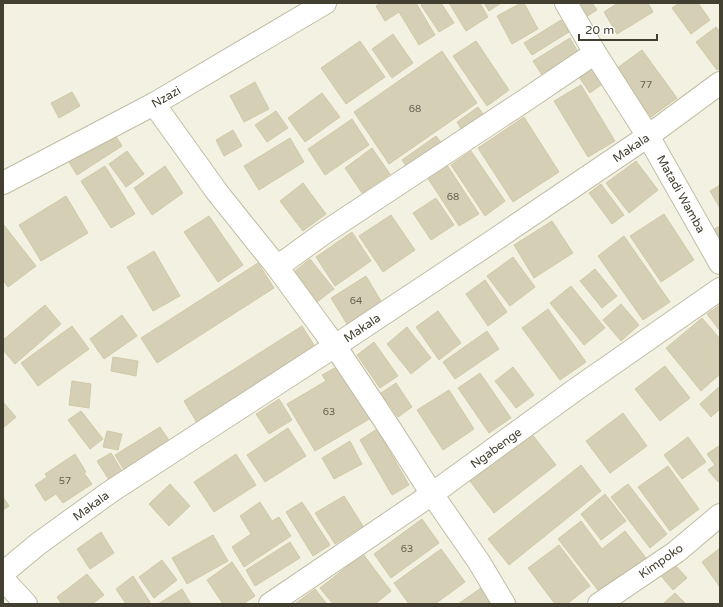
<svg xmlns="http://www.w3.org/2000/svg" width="723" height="607" viewBox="0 0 723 607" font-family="'Varela Round',sans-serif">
<rect width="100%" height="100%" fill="#f3f1e1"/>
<g fill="#d5cfb5" stroke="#d1c9a7">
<polygon points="381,3 416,3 435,35 419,45 399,12 385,21 376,6"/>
<polygon points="425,3 441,3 454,23 439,32 421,5"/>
<polygon points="449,3 480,3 488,17 466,31"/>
<polygon points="484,3 501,3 489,11"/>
<polygon points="521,3 524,3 538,29 512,44 497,16"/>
<polygon points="577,3 592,3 597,10 586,17"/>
<polygon points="618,3 648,3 653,12 617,34 604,12"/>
<polygon points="679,3 698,3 710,20 691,34 672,8"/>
<polygon points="561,20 569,32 532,55 524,43"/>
<polygon points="716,27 720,32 720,68 717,70 696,42"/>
<polygon points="393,34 413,63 392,78 372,49"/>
<polygon points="570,38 578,52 542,75 533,61"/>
<polygon points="360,41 385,77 346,104 321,68"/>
<polygon points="476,41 509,90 487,106 453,56"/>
<polygon points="642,50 677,98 651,117 616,69"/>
<polygon points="442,51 477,103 389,164 354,112"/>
<polygon points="591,64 605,82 590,93 577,74"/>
<polygon points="255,82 269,109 244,122 230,96"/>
<polygon points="581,85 615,141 588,157 554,101"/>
<polygon points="72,92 80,106 59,118 51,103"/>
<polygon points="322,93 340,117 305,142 288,118"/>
<polygon points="478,107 485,117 463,132 457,122"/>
<polygon points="276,111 288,128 267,142 255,125"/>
<polygon points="524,117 559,172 513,202 478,148"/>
<polygon points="352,119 369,145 325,175 308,149"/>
<polygon points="112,130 122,146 77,175 67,159"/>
<polygon points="233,130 242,146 224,156 216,140"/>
<polygon points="436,136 444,146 409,170 402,160"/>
<polygon points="290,138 304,162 259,190 244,166"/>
<polygon points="372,148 390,174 362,193 345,168"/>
<polygon points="127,151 144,174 126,187 109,164"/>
<polygon points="471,151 505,201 485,216 451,165"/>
<polygon points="636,161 658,190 629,213 606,183"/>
<polygon points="447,165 479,214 459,226 427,177"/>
<polygon points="105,166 135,214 111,228 81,181"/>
<polygon points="165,166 183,193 152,215 134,188"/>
<polygon points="303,183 326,214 303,231 280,201"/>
<polygon points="601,184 624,215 612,224 589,193"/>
<polygon points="720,185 720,208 710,191"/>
<polygon points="66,196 88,233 41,261 19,225"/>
<polygon points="436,198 454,225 431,240 413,213"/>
<polygon points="664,214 694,260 661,282 630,236"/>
<polygon points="391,215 415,250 383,272 359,236"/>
<polygon points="209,216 243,265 218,282 184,232"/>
<polygon points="552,221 573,253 534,278 514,245"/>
<polygon points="3,224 36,266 8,287 3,280"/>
<polygon points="720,226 720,248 711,231"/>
<polygon points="352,232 371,261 335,286 316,257"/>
<polygon points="624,236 670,302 643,320 598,256"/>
<polygon points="154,251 180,296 153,311 127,267"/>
<polygon points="513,257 535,287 510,306 487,276"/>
<polygon points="310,259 334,289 317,302 294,272"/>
<polygon points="258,263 274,288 157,363 141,338"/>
<polygon points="595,269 617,296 602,308 580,281"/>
<polygon points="366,276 382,303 347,324 331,298"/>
<polygon points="485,280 507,312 488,326 466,294"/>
<polygon points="571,286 605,328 584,345 550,303"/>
<polygon points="621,304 639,325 621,341 603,320"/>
<polygon points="45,305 61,324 15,364 3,350 3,340"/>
<polygon points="720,305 720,331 707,314"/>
<polygon points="548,309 586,362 560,380 522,328"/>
<polygon points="438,311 461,343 439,360 416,327"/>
<polygon points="122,315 137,336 104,359 90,339"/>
<polygon points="702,318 720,339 720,374 701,391 666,348"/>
<polygon points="72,326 89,349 38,386 21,363"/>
<polygon points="302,326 316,348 197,423 184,401"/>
<polygon points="407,327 431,358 411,374 387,344"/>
<polygon points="487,331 499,349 455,379 443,362"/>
<polygon points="374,342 398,376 380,388 357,355"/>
<polygon points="113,357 138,361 136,376 111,371"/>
<polygon points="340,365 371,418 315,451 287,404 326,381 322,375"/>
<polygon points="665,366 690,398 660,421 635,389"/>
<polygon points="513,367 534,395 516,408 495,381"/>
<polygon points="480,373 511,418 489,433 458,388"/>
<polygon points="72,381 91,384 89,408 69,405"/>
<polygon points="396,383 412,407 398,417 381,393"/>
<polygon points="720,386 720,409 711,417 700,404"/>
<polygon points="449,390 474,429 443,450 417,410"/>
<polygon points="279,399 292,420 269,434 256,414"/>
<polygon points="3,402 16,417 3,428"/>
<polygon points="81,411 103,439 90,449 68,420"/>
<polygon points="623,413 647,446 610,473 586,441"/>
<polygon points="160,427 170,442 124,470 115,455"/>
<polygon points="288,428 306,456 265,482 247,455"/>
<polygon points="377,429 409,485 392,495 360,440"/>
<polygon points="107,431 122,434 118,450 103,447"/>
<polygon points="531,433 556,465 494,513 470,481"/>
<polygon points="688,437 706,462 682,479 664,455"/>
<polygon points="350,441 362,464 334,479 322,458"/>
<polygon points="720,445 720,481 718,482 708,470 715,465 707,454"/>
<polygon points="111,453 122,471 109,480 97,461"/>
<polygon points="75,454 86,472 84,473 92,484 63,503 56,494 45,501 35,485 47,477 45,474"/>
<polygon points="236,454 256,485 214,512 194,482"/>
<polygon points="581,465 601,491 509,565 488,539"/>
<polygon points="668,466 699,509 670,531 638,487"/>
<polygon points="170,484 190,506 169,526 149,504"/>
<polygon points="628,484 667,534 650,548 611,497"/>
<polygon points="605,494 626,521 601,540 581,514"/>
<polygon points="344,496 363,526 335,544 315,513"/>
<polygon points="3,497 9,506 3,510"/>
<polygon points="260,502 272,521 279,517 291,536 244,567 232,547 251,534 240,516"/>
<polygon points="302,502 330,545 313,556 286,512"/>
<polygon points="422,519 439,543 391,578 374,554"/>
<polygon points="581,521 602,549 625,531 646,558 601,594 558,539"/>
<polygon points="101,532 114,553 90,569 77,549"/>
<polygon points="213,535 228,561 187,584 172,558"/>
<polygon points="290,542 300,558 255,586 246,570"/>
<polygon points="559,545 590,586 567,604 555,604 528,568"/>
<polygon points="720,548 720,587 702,562"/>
<polygon points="441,549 465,582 435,604 409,604 394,583"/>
<polygon points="363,554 391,591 375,604 333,604 320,588"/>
<polygon points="162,560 177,580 154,598 139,577"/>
<polygon points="232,562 255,596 243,604 223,604 207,580"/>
<polygon points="675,565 687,578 673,590 661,576"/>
<polygon points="87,574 104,595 92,604 62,604 57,597"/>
<polygon points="133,576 150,602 147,604 126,604 116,589"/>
<polygon points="481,588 492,604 458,604"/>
<polygon points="182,589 191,604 158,604"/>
<polygon points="315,589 327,604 295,604"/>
<polygon points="675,593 686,604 663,604"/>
</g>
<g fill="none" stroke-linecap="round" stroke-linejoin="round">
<defs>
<g id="minor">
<polyline points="566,3 595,53 648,136 720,263"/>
<polyline points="154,104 217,192 277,267 335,346 385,421 432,494 479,562 504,604"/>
<polyline points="3,183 154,104 325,3"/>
<polyline points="277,267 324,233 530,97 595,53"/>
<polyline points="3,573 38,544 110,492 335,346 490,243 648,136 720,83"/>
<polyline points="3,579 26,604"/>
<polyline points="270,604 432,494 575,390 720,289"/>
<polyline points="599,604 676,552 720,515"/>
</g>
</defs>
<use href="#minor" stroke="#c1bda5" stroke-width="24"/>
<use href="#minor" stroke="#fff" stroke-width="22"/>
</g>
<g text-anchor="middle" stroke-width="3" stroke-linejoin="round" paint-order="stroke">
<g font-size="10" fill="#686452">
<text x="646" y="88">77</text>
<text x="415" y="112">68</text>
<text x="453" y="200">68</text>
<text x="356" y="304">64</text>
<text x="329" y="415">63</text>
<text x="65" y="484">57</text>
<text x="407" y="552">63</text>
</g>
<g font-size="12" fill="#444031" stroke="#fff">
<text transform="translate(166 97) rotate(-30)" y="4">Nzazi</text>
<text transform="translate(631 148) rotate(-34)" y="4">Makala</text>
<text transform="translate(681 194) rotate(61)" y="4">Matadi Wamba</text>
<text transform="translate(362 328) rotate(-34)" y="4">Makala</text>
<text transform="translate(496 448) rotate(-36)" y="4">Ngabenge</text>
<text transform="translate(91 506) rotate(-36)" y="4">Makala</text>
<text transform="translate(661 561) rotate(-35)" y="4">Kimpoko</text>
</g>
</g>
<rect width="723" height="607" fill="none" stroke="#444031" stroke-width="8"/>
<path d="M579 34v6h78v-6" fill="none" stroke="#444031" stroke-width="2"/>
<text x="585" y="34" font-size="12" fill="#444031" stroke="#ffffff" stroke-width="3" paint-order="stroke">20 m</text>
</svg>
